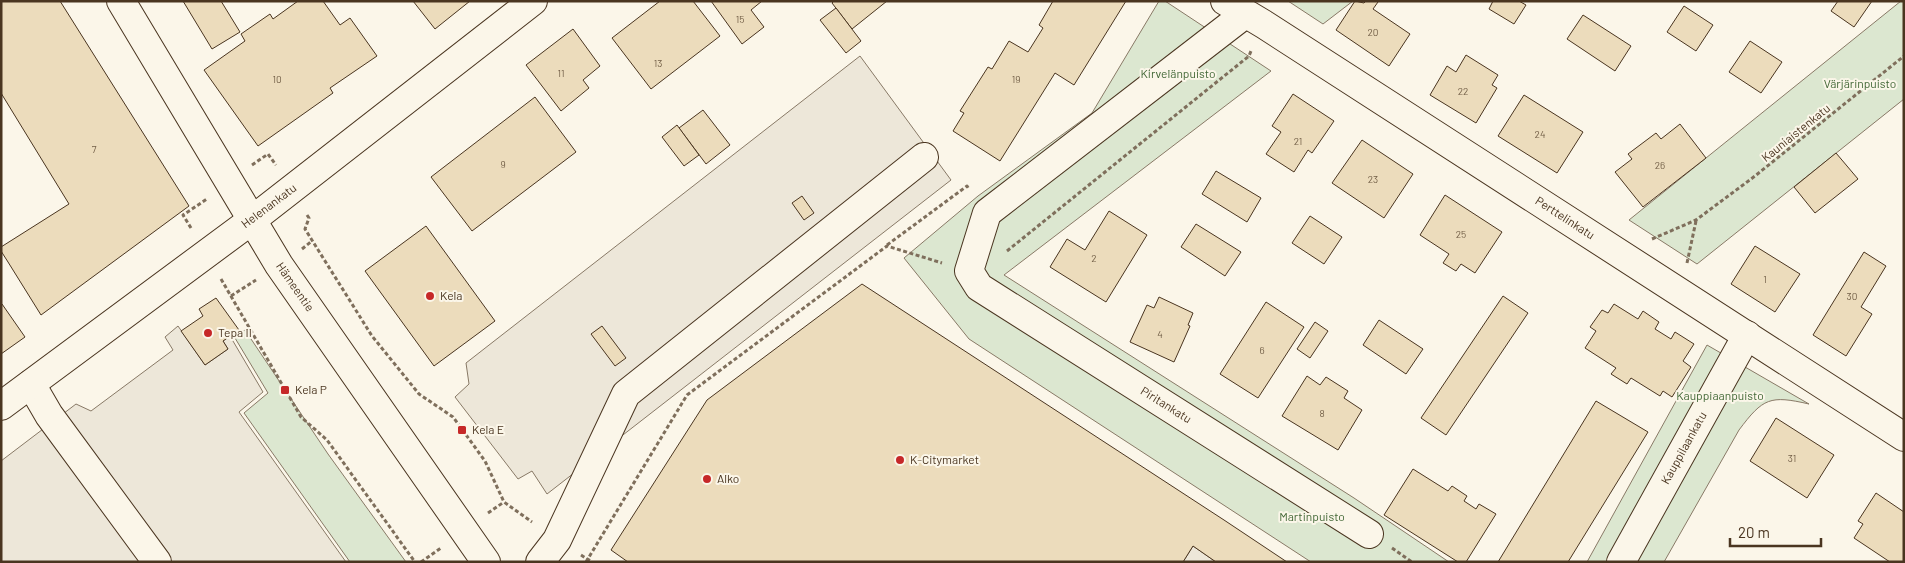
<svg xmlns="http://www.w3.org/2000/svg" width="1905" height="563" viewBox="0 0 1905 563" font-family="Barlow,sans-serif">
<rect width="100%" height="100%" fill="#fbf6e9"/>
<g fill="#dce7d0" stroke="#887966">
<polygon points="1159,1 1165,1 1271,71 1004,275 1354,498 1449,562 1311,562 969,339 904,258 978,196 1092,113"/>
<polygon points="1288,1 1353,1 1323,24"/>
<polygon points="1901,1 1904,1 1904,99 1697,264 1629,220"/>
<polygon points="245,330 328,454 406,562 350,562 244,413 268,393 235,338"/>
<path d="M1707,345L1809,404C1770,395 1763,398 1739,430L1664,562H1587Z"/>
</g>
<g fill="#ede7d9" stroke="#887966">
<polygon points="860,56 951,180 547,494 532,471 518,479 455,397 469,384 466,363"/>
<polygon points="178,326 205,365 228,349 223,341 230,336 263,392 239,412 346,562 1,562 1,461 76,404 91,411 173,350 165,337"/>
<polygon points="1193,546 1216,562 1183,562"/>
</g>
<g fill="#ecdcbc" stroke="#4a3520">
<polygon points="1,1 60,1 189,206 41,315 8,262 1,251 1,247 69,204 1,93"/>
<polygon points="183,1 221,1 240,32 212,49"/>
<polygon points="298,1 323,1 340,25 350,18 377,56 330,88 333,93 258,146 204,70 245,41 241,34 270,14 273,19"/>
<polygon points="413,1 470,1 435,29"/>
<polygon points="660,1 693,1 720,36 651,89 612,38"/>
<polygon points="711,1 762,1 751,10 764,27 742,44"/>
<polygon points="834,1 887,1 852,29 832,3"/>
<polygon points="1053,1 1126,1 1074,85 1055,73 1000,161 953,131 964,113 960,111 988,67 992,69 1009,41 1028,52 1043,28 1039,25"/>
<polygon points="1355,1 1364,3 1366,1 1377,1 1378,2 1373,9 1410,34 1389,66 1336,30"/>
<polygon points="1493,1 1519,1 1526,5 1514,24 1489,9"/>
<polygon points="1838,1 1872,1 1854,27 1831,11"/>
<polygon points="1684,6 1713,25 1696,51 1667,32"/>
<polygon points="836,8 861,41 846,53 820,20"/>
<polygon points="1583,15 1631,46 1615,71 1567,39"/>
<polygon points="573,29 600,66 583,80 589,88 561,111 526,65"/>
<polygon points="1750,41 1782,62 1761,93 1729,72"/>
<polygon points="1466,55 1498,75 1492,85 1497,88 1476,123 1430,95 1447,66 1456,72"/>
<polygon points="1293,94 1334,121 1312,153 1308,150 1294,172 1266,154 1281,132 1272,126"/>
<polygon points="1524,95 1583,132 1557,173 1498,136"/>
<polygon points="535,97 576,152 472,231 431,177"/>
<polygon points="703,110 730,145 706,164 679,128"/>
<polygon points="1680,124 1706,158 1643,207 1615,172 1632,159 1628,154 1656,133 1661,139"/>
<polygon points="677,125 699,155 684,166 662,137"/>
<polygon points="1362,140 1413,174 1384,218 1332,183"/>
<polygon points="1836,153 1858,179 1815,213 1794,187"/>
<polygon points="1216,171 1261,198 1247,222 1202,194"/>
<polygon points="1445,195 1502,232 1475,273 1461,264 1456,271 1443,263 1449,254 1420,235"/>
<polygon points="802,196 814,213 804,220 792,203"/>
<polygon points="1109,211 1147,235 1106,302 1050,267 1067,239 1085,250"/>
<polygon points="1310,216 1342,237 1324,264 1292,243"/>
<polygon points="1196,224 1241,252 1225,276 1181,247"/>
<polygon points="426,226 495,321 434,366 365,271"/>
<polygon points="1755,246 1800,274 1775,312 1731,284"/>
<polygon points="1864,252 1886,266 1861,307 1872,314 1846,356 1813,335"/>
<polygon points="862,284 1224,520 1287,562 1216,562 1193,546 1183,562 628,562 611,550 707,400"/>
<polygon points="1503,296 1528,313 1446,435 1421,418"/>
<polygon points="1159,297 1193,313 1188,325 1190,326 1174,362 1130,342 1147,305 1154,308"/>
<polygon points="216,298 239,330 223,341 228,349 205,365 181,331 203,316 199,309"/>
<polygon points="1266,302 1304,327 1258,398 1220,374"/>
<polygon points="2,304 25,337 1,354 1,305"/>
<polygon points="1614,304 1638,319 1643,311 1659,322 1655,329 1671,339 1675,332 1694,344 1683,361 1691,367 1672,397 1663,391 1660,396 1631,378 1627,384 1611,374 1616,368 1585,348 1596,331 1590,327 1602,310 1608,313"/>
<polygon points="1379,320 1423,349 1406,374 1363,345"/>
<polygon points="1315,322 1328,331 1310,358 1297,349"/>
<polygon points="602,326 626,358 615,366 591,334"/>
<polygon points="1307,376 1320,385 1326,377 1348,391 1344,398 1362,410 1338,450 1282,416"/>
<polygon points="1596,401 1648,432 1568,562 1498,562"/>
<polygon points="1776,418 1834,455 1807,498 1750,461"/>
<polygon points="1413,469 1448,491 1452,486 1467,496 1464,501 1476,509 1479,504 1496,514 1466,562 1458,562 1384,515"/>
<polygon points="1876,493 1904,512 1904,562 1890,562 1854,538 1863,524 1858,521"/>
</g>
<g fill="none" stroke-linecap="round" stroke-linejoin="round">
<defs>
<g id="minor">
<polyline points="1225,1 1265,25 1904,437"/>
<polyline points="1245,14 987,213 969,271 979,287 1369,534"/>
<polyline points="31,384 49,415 157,562"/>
<polyline points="1,406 252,220 533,1"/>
<polyline points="540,562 557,540 626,394 924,157"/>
<polyline points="1621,562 1747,335"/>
</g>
<polyline id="major" points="121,1 279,265 486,562"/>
</defs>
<use href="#minor" stroke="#4a3520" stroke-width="30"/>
<use href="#major" stroke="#4a3520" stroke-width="30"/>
<g stroke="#7f6f5c" stroke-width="3" stroke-dasharray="4 2.5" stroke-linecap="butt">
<polyline points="252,165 268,154 276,165"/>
<polyline points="307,215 309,218 305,229 372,336 419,394 453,417 485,461 504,502 532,522"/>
<polyline points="191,228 183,215 207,199"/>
<polyline points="1652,239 1696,220 1755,176 1904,56"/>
<polyline points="887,245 967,186 969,189"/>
<polyline points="302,249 312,241"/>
<polyline points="1007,251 1249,56 1251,51"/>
<polyline points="1687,263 1696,221"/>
<polyline points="221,279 301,417 327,440 415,562"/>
<polyline points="231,296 256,280"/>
<polyline points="488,513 504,502"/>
<polyline points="1392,548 1412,562"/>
<polyline points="581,555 592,562"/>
<polyline points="421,562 441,548"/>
<polyline points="586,562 687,395 887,246 942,263"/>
</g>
<use href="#minor" stroke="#fbf6e9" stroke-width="28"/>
<use href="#major" stroke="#fbf6e9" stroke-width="28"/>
</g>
<g fill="#c62828" stroke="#fbf6e9" stroke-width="2">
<circle cx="430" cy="296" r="5"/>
<circle cx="208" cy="333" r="5"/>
<rect x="280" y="385" width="10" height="10" rx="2.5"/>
<rect x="457" y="425" width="10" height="10" rx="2.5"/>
<circle cx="900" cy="460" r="5"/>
<circle cx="707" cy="479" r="5"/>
</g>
<g text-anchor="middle" stroke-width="4" stroke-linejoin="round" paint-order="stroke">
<g font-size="10" fill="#725f47">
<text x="740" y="23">15</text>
<text x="1373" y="36">20</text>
<text x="658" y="67">13</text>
<text x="561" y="77">11</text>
<text x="277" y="83">10</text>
<text x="1016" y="83">19</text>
<text x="1463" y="95">22</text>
<text x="1540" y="138">24</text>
<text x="1298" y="145">21</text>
<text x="94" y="153">7</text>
<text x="503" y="168">9</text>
<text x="1660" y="169">26</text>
<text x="1373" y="183">23</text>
<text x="1461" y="238">25</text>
<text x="1094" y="262">2</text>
<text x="1765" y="283">1</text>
<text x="1852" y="300">30</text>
<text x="1160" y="338">4</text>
<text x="1262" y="354">6</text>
<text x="1322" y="417">8</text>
<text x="1792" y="462">31</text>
</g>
<g font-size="12" fill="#436837" stroke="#fbf6e9">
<text x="1178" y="78">Kirvelänpuisto</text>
<text x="1860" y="88">Värjärinpuisto</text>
<text x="1720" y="400">Kauppiaanpuisto</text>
<text x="1312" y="521">Martinpuisto</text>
</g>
<g font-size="12" fill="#4a3520" stroke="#fbf6e9">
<text transform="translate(1796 133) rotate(-39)" y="4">Kauniaistenkatu</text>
<text transform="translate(269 206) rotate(-37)" y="4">Helenankatu</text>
<text transform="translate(1565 218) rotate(33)" y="4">Perttelinkatu</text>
<text transform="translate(295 287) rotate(55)" y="4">Hämeentie</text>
<text transform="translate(1166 405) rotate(32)" y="4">Piritankatu</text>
<text transform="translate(1684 448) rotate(-61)" y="4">Kauppilaankatu</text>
</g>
<g font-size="12" fill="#4a3520" stroke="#fbf6e9" text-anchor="start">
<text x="440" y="300">Kela</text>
<text x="218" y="337">Tepa II</text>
<text x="295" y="394">Kela P</text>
<text x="472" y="434">Kela E</text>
<text x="910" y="464">K-Citymarket</text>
<text x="717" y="483">Alko</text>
</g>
</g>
<rect width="1905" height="563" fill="none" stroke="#4a3520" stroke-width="5"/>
<path d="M1730 538v8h91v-8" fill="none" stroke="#4a3520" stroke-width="2.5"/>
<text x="1738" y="538" font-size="15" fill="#4a3520" stroke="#fbf6e9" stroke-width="4" paint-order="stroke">20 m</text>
</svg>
